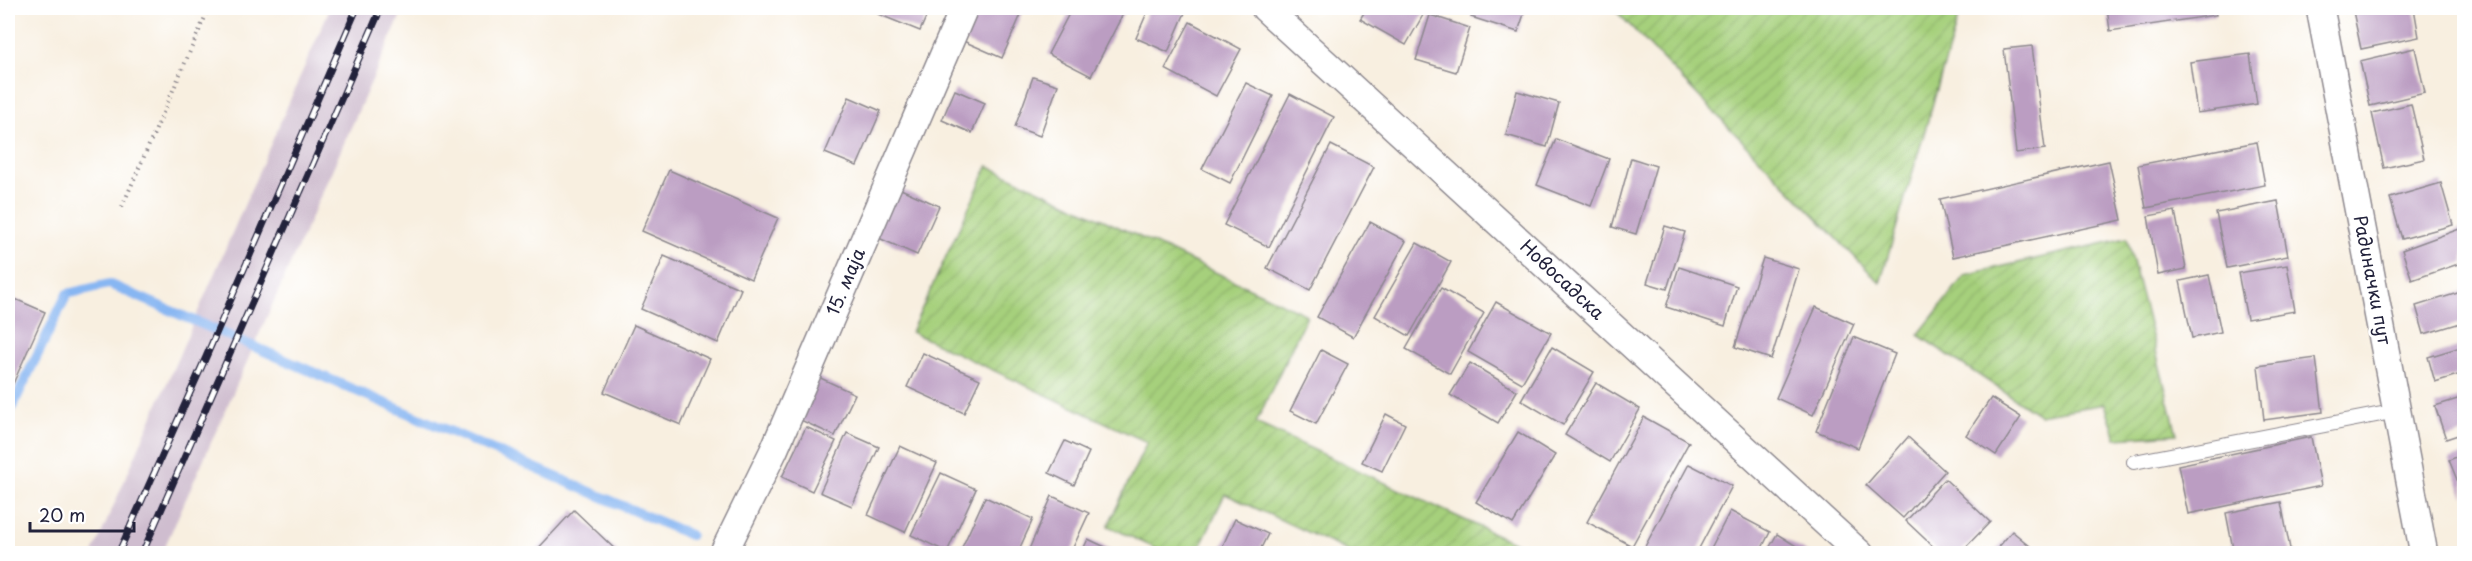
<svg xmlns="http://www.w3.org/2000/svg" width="2472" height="561" viewBox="0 0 2472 561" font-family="'Playpen Sans',sans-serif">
<defs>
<pattern id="garden-furrows" width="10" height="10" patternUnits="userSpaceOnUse" patternTransform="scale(1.5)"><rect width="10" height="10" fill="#a6d07c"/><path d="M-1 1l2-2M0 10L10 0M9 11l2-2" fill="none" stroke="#8fb26c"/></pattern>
</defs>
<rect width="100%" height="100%" fill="#fff"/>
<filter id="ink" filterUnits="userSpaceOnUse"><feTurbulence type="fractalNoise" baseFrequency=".0167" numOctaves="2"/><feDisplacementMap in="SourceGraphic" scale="12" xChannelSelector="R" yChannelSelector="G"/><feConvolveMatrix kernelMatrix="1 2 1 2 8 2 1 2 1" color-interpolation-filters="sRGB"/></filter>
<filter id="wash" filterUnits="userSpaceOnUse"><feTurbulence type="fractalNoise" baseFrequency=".008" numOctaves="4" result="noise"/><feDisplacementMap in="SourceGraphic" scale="24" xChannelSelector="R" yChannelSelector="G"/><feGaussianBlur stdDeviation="1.35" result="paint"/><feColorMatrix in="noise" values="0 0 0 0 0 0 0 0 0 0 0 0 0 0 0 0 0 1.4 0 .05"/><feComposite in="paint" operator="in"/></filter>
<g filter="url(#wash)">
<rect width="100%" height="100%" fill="#f8efe0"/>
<polygon fill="#cfbdcf" points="330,8 404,8 162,553 93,553"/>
<g fill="url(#garden-furrows)" stroke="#64795c" stroke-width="1.5">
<polygon points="1613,8 1961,8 1880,283"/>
<polygon points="988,166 1307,315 1256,423 1536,553 1352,553 1225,494 1197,553 1165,553 1108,526 1147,442 911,332"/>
<polygon points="2127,238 2177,434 2116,438 2105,404 2039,415 1918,335 1965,275"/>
</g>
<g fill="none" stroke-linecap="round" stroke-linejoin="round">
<polyline stroke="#87b6f2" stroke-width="10" points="8,415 67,294 109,284 690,535"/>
</g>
<g id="blocks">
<g fill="#bb9dc2">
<polygon points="881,8 930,8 920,31 878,14"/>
<polygon points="975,8 1023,10 1002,58 961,40"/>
<polygon points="1072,8 1126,8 1091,76 1048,54"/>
<polygon points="1149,8 1187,8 1168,52 1136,38"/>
<polygon points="1367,8 1427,8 1406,45 1360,19"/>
<polygon points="1475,8 1526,8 1518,32 1471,17"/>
<polygon points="2107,8 2214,8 2216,15 2110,31"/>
<polygon points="2371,8 2414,8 2419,37 2361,49 2353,11"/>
<polygon points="1430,15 1470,28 1456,72 1416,60"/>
<polygon points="1190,22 1241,49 1216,96 1165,69"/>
<polygon points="2032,46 2045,149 2016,153 2004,49"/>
<polygon points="2415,48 2425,93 2370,106 2360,61"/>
<polygon points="2250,54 2257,104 2197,113 2190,62"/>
<polygon points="1033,77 1058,85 1040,136 1015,127"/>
<polygon points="1246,83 1273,96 1230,183 1202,169"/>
<polygon points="955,90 985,103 972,133 942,120"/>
<polygon points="1517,91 1559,103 1547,147 1506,135"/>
<polygon points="1290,94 1334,117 1269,247 1224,225"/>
<polygon points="849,97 881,111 857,166 825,153"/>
<polygon points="2411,104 2424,159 2384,168 2372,113"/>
<polygon points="1556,139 1609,159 1591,206 1537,185"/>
<polygon points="2257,142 2265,185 2146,208 2138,165"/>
<polygon points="1331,145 1374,167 1310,290 1267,268"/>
<polygon points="1631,158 1656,166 1636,234 1612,227"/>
<polygon points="2109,161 2122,220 1953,257 1940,199"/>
<polygon points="669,170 778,218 751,279 642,231"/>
<polygon points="2441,183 2453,225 2402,239 2390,198"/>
<polygon points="894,186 939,206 917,255 872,235"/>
<polygon points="2278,201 2288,256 2227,268 2216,213"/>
<polygon points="2175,211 2186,269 2158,275 2148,216"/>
<polygon points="1370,222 1406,241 1353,337 1317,317"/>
<polygon points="1665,226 1685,232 1667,289 1647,283"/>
<polygon points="2462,228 2464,236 2464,262 2412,280 2402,250"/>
<polygon points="1417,243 1451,262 1409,336 1375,316"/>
<polygon points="664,256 741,289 718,343 641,309"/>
<polygon points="1763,258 1799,269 1771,359 1735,347"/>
<polygon points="2287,265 2295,311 2247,319 2238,273"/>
<polygon points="1679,267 1737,286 1725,326 1666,307"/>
<polygon points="2209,275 2221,332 2192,338 2180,281"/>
<polygon points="1441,288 1484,313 1450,374 1406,349"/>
<polygon points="2464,291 2464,322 2424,334 2416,306"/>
<polygon points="15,299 45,312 8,395 8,317"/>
<polygon points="1496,302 1551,333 1522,383 1468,352"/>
<polygon points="1816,307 1854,324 1813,415 1776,398"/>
<polygon points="634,325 710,359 681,425 604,392"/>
<polygon points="1854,337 1895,354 1858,448 1816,431"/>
<polygon points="2464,346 2464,373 2435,382 2428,357"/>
<polygon points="1552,347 1594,372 1563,425 1521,400"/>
<polygon points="1321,350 1348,364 1316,424 1290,411"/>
<polygon points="923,353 980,379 964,413 907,387"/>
<polygon points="2316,358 2323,412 2264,420 2258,366"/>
<polygon points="1470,363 1517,391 1498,423 1450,395"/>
<polygon points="814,375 855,394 835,436 794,417"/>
<polygon points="1596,383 1640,409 1610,462 1565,435"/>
<polygon points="2464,397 2464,433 2446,439 2435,406"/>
<polygon points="1991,398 2021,417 1996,455 1966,435"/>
<polygon points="1386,414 1405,424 1382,471 1362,462"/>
<polygon points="1644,417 1689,442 1632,546 1587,522"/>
<polygon points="806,427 836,441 812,491 782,477"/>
<polygon points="1518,432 1555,455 1513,524 1476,502"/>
<polygon points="847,433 879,447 852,506 820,492"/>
<polygon points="1908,437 1945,471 1903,518 1866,485"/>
<polygon points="2311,437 2321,486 2188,514 2178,465"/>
<polygon points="1065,441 1089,452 1074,485 1049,473"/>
<polygon points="900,446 937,463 905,532 868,515"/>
<polygon points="2464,454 2464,497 2449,460"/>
<polygon points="1689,464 1732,486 1696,554 1641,554"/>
<polygon points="941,473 976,489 947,552 911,535"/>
<polygon points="1945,479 1990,522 1959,554 1941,554 1906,521"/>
<polygon points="1052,496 1089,513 1070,554 1027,554"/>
<polygon points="985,497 1033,519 1017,554 959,554"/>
<polygon points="2281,502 2291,554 2234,554 2226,513"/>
<polygon points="574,510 620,554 533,554"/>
<polygon points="1730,511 1770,532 1759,554 1708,554"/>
<polygon points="1235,519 1268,534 1258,554 1219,554"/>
<polygon points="2012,531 2037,552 2036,554 1993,554"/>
<polygon points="1777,534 1809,554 1766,554"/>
<polygon points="1088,539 1120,554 1081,554"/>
</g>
</g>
</g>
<g filter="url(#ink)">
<use href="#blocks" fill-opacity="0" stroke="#8d888e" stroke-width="1.5"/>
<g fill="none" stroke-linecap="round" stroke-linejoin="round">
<defs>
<polyline id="service" points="2134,462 2397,411"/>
<g id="minor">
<polyline points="1265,8 1860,554"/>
<polyline points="2320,8 2424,554"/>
<polyline points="723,554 774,450 964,8"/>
</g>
</defs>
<use href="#service" stroke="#8d888e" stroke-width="16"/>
<use href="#minor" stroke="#8d888e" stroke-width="30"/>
<polyline stroke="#8d888e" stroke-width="4" stroke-dasharray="1.5 4.5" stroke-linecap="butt" points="122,207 209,8"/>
<use href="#service" stroke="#fff" stroke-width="14"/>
<use href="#minor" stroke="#fff" stroke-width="27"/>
<defs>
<g id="rail">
<polyline points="118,554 206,357 357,8"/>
<polyline points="142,554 381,8"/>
</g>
</defs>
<use href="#rail" stroke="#22223b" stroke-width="7"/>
<use href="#rail" stroke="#fff" stroke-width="4.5" stroke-dasharray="14" stroke-linecap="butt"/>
</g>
</g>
<g text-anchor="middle" stroke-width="5" stroke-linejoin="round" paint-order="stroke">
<g font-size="18" fill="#22223b" stroke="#fff">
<text transform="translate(1562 280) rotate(43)" y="6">Новосадска</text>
<text transform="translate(2372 280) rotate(79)" y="6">Радиначки пут</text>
<text transform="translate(846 282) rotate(-67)" y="6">15. маја</text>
</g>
</g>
<rect width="2472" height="561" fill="none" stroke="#fff" stroke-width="30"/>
<path d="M30 522v9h104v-9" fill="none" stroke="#22223b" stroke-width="3"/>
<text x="39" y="522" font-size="18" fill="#22223b" stroke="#ffffff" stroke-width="4.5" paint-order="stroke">20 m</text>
</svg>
